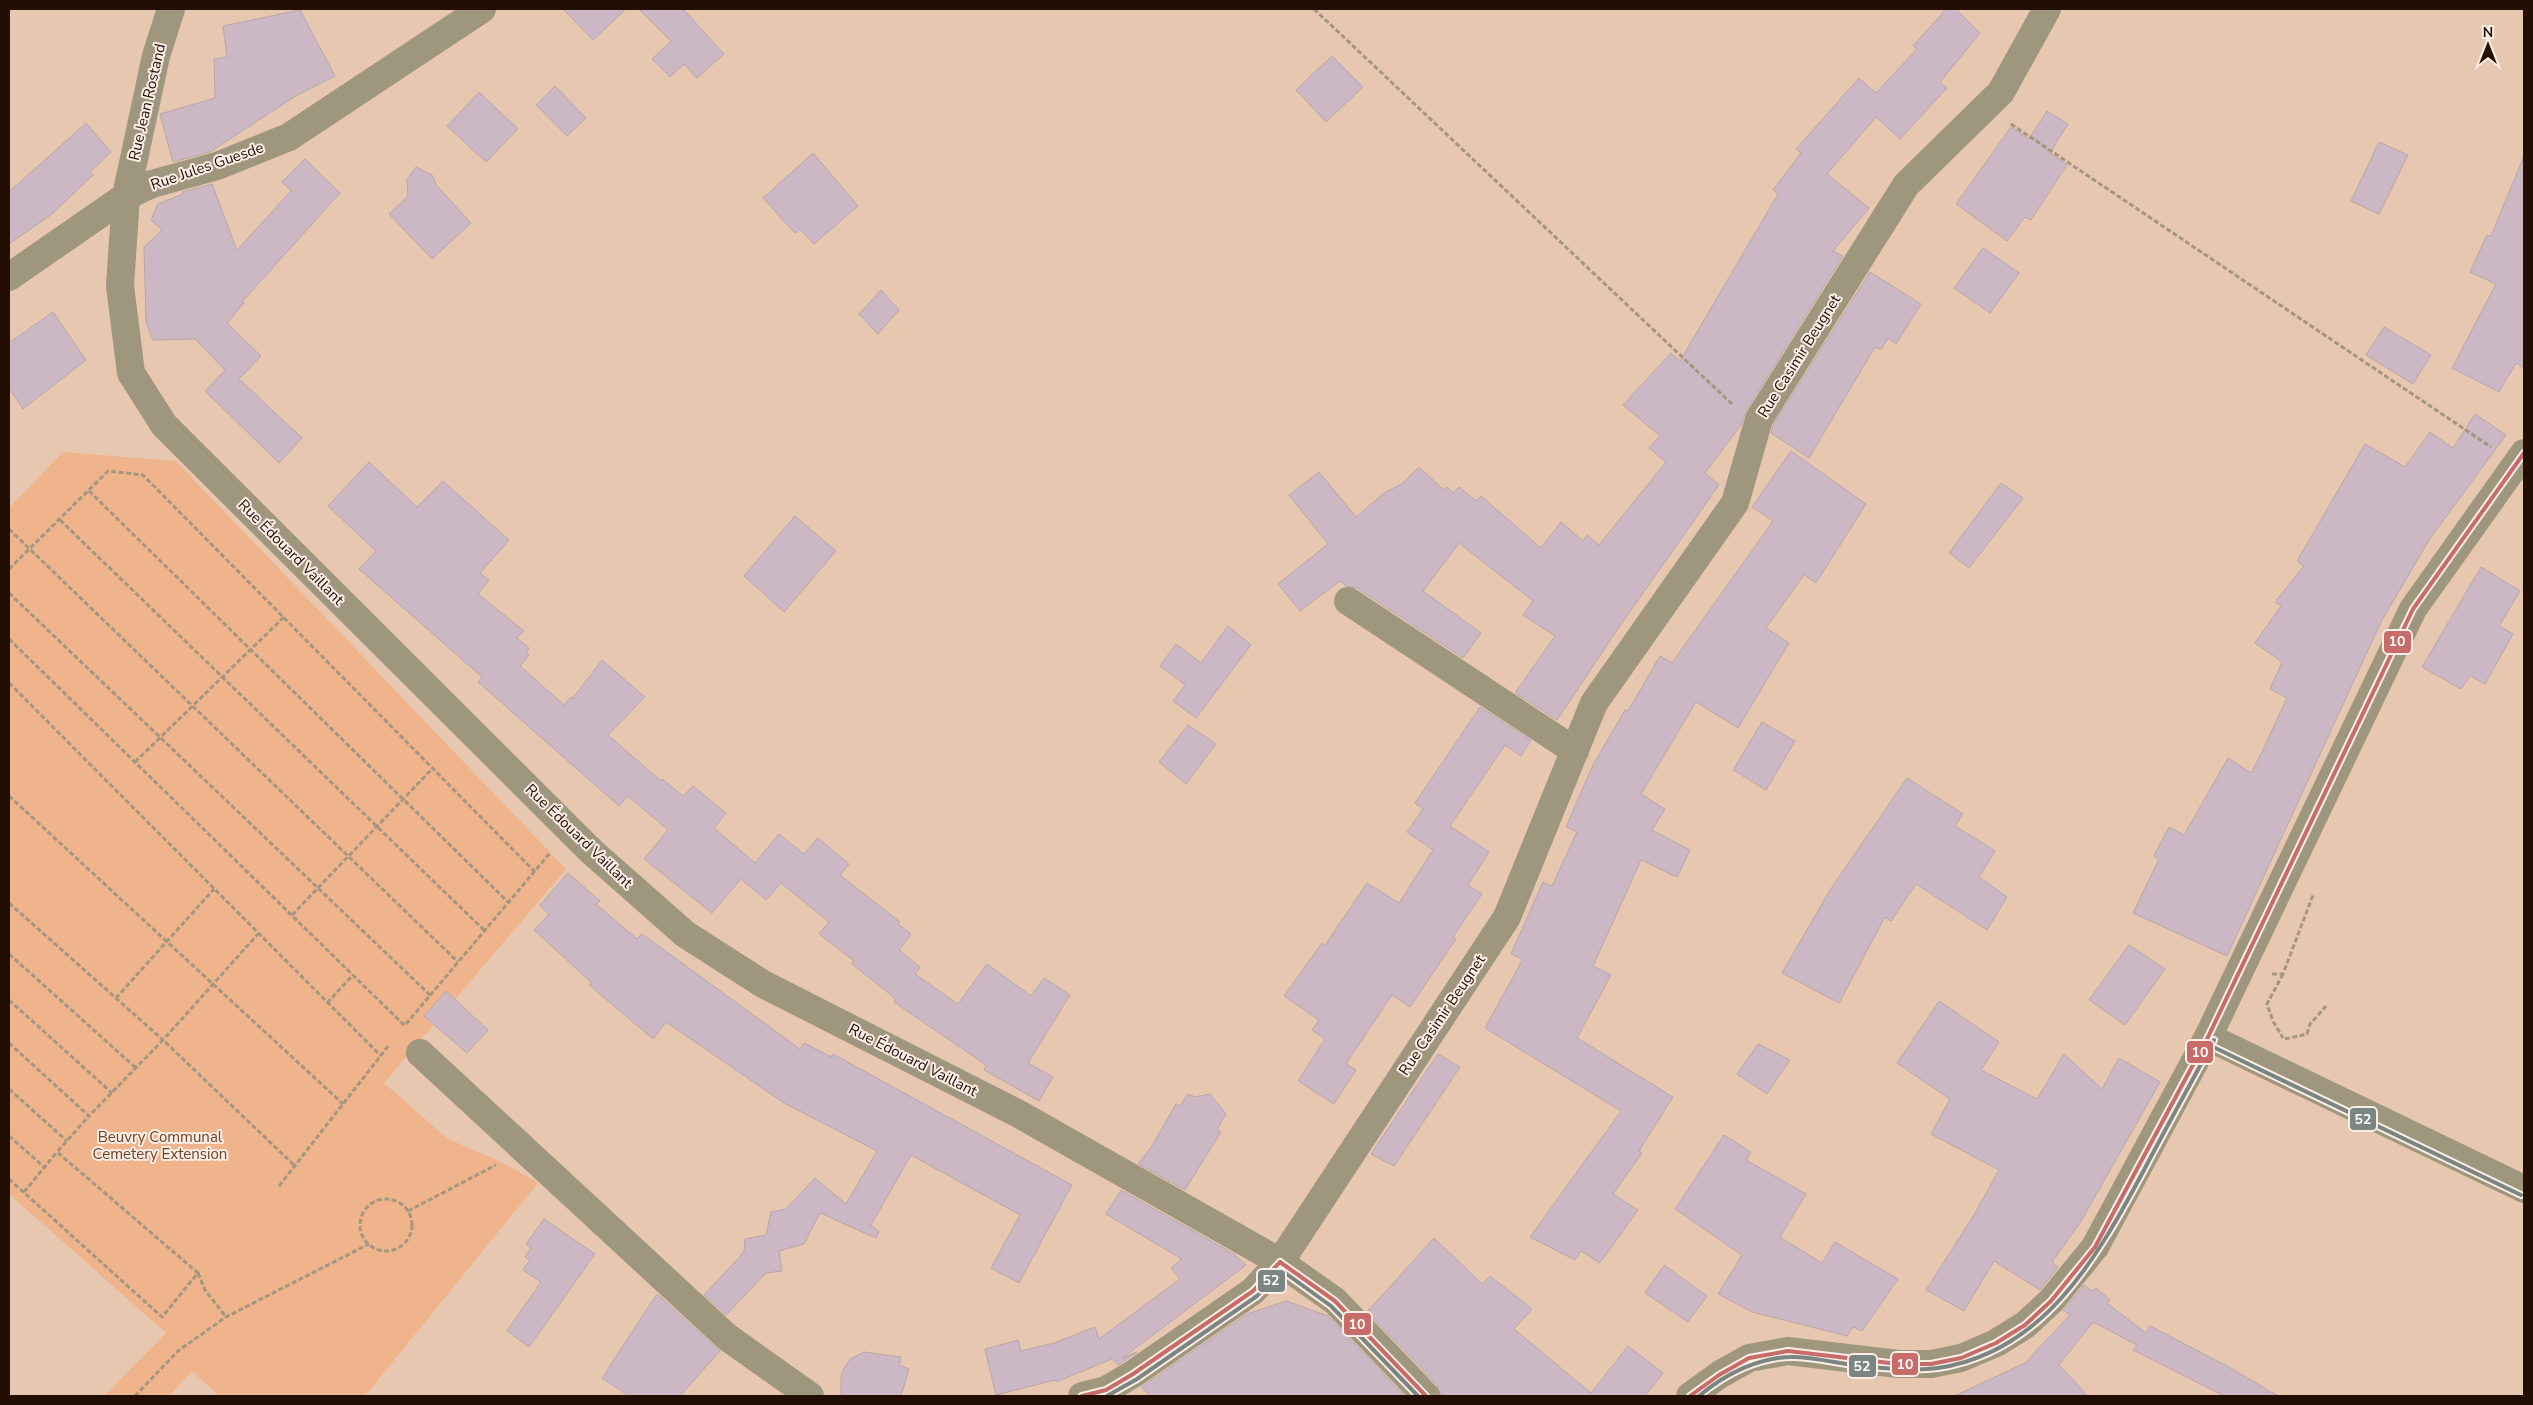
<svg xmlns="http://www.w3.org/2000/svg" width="2533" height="1405" viewBox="0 0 2533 1405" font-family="'Nunito Sans',sans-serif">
<rect width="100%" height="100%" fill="#e8c7b1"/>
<polygon fill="#efb48c" points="63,452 176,461 566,869 384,1083 448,1139 502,1162 538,1183 365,1396 219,1396 192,1371 169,1396 104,1396 166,1333 9,1194 9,508"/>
<g fill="#ccb7c4" stroke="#b8a7a8">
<polygon points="563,9 626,9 593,40"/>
<polygon points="639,9 683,9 724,54 697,78 684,64 670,77 652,59 671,41"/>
<polygon points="1946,9 1956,9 1980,33 1940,82 1947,88 1900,139 1876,117 1827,174 1869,208 1833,251 1843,256 1746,411 1741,425 1705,473 1719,485 1617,630 1557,720 1515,693 1555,636 1523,615 1533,601 1459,543 1423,591 1481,633 1463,658 1357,588 1346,586 1340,581 1300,611 1278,584 1328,544 1289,495 1319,472 1356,517 1384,493 1402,484 1419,467 1444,490 1447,487 1453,493 1459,487 1476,501 1481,496 1541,548 1561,522 1583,541 1587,535 1599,545 1666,462 1649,448 1660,436 1623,405 1671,353 1680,361 1778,194 1773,190 1801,153 1796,149 1859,78 1876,93 1917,49 1913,46"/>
<polygon points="300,10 335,76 294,97 210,152 173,162 160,114 215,98 214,59 227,57 223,26"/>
<polygon points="1332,56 1363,87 1326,122 1296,90"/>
<polygon points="555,86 586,118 567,136 536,105"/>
<polygon points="479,92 518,129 486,162 447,126"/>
<polygon points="2047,111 2068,124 2050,153 2067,165 2031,220 2025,217 2007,241 1956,204 2011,127 2029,139"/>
<polygon points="86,123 111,152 90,172 93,175 52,214 9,244 9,192"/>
<polygon points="2379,142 2408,155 2379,214 2351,201"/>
<polygon points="813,153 858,206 814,244 800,229 795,233 763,198"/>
<polygon points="2524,156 2524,368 2516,363 2499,392 2452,368 2496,284 2470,272 2487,235 2491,236"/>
<polygon points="305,159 340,193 242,302 244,303 227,323 261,356 239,379 302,438 279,463 205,391 225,370 195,339 153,340 146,322 144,247 162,230 151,220 158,204 183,194 182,192 212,184 237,250 291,191 282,182"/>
<polygon points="416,167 432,175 437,186 471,223 432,259 389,214 408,196 407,180"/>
<polygon points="1983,248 2019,273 1990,313 1954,288"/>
<polygon points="1870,272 1921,304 1896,344 1888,338 1881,350 1875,347 1809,458 1771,433 1773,425"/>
<polygon points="881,290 899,310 878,334 859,314"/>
<polygon points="53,312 86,360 23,409 9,388 9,343"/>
<polygon points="2384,327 2431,355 2413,384 2366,355"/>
<polygon points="2475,414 2506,435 2429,540 2382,620 2227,956 2133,913 2159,859 2154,856 2169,827 2184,835 2228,758 2251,773 2262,752 2287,698 2270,689 2282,662 2255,643 2281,606 2275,602 2304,566 2297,561 2365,444 2405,467 2430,432 2453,448"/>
<polygon points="1791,451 1866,504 1816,583 1804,575 1766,628 1789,643 1738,728 1696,702 1641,794 1665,809 1652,830 1690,850 1677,877 1641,860 1593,966 1611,975 1577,1038 1673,1097 1639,1151 1642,1153 1613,1194 1638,1210 1600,1263 1581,1251 1575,1260 1530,1237 1621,1111 1485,1028 1523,959 1511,954 1543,882 1552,886 1577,832 1566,827 1593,765 1625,710 1628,711 1660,656 1672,663 1773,521 1752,507"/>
<polygon points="369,462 417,507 443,481 509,540 480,573 489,580 478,594 524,631 517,638 529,648 526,653 529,655 520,666 564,705 571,697 573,698 602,660 645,697 608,735 661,781 662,779 683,796 693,786 726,813 714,828 755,863 779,834 804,854 818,838 849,864 840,875 900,922 898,924 911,934 899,950 920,967 915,974 958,1004 987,964 1031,996 1044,978 1070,995 1028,1063 1053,1077 1039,1101 984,1070 986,1065 894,1002 896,999 852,964 854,961 819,934 829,922 781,883 766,900 741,879 712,913 644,859 668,830 628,796 619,806 478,682 482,677 359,569 376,551 328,506"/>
<polygon points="2001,483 2023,498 1969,568 1949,553"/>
<polygon points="795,516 836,551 784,612 744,576"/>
<polygon points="2481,567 2520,591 2499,626 2513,634 2485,684 2470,676 2461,689 2422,667"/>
<polygon points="1228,626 1251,645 1196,718 1173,701 1185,685 1160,666 1176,644 1201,663"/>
<polygon points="1480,707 1531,740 1521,756 1505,745 1450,826 1489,852 1468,885 1482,894 1453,937 1456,939 1410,1007 1392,995 1346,1064 1356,1070 1334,1104 1298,1081 1325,1039 1312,1030 1319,1020 1284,996 1322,943 1325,945 1367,883 1399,903 1433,850 1407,832 1423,809 1415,803"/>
<polygon points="1762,722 1795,741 1766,790 1733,770"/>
<polygon points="1188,725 1216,744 1186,784 1159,762"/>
<polygon points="1907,778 1963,814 1955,826 1995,851 1979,877 2007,897 1987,930 1916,884 1891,921 1885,917 1839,1003 1782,973 1830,890"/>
<polygon points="568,873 600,901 596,904 637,939 642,934 800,1049 804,1043 831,1057 833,1054 1072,1185 1019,1283 991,1268 1020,1215 911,1155 871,1225 879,1232 876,1238 820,1213 804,1244 779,1251 782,1271 766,1273 726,1315 704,1295 744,1252 745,1239 766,1235 771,1212 786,1209 815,1178 846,1204 877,1151 784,1103 666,1022 653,1039 589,985 592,983 534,930 549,914 540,905"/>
<polygon points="2129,945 2165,969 2125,1025 2089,1000"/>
<polygon points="446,991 488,1030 467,1053 424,1016"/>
<polygon points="1939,1001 1999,1042 1981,1070 2037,1099 2064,1054 2102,1089 2119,1058 2160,1082 2080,1223 2052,1262 2058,1267 2040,1290 1994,1261 1964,1311 1926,1290 1974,1215 1999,1170 1931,1134 1950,1099 1897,1063"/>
<polygon points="1758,1044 1790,1060 1767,1094 1737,1074"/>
<polygon points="1438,1054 1460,1067 1394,1166 1371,1154"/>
<polygon points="1188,1094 1195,1097 1210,1094 1226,1114 1217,1129 1221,1132 1185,1190 1138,1164 1152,1146 1176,1104 1180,1106"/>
<polygon points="1724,1135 1751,1152 1746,1160 1806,1194 1780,1237 1822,1263 1835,1242 1898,1279 1862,1331 1853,1327 1847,1336 1752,1312 1718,1294 1742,1255 1675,1209"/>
<polygon points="1121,1190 1234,1254 1246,1265 1122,1358 1137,1352 1118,1365 1112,1359 1056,1382 1055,1380 996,1395 985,1349 1018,1340 1021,1351 1054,1343 1095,1327 1099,1339 1180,1279 1171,1268 1182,1259 1106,1214"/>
<polygon points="544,1219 595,1254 529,1347 507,1331 541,1282 523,1270 530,1260 525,1257 531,1248 526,1244"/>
<polygon points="1434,1238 1482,1284 1490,1276 1532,1309 1514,1329 1591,1393 1628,1346 1663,1373 1645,1396 1441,1396 1437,1385 1367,1312"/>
<polygon points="1664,1265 1707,1296 1688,1322 1645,1293"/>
<polygon points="2084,1285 2092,1291 2096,1288 2110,1300 2107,1303 2146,1333 2150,1326 2227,1366 2278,1396 2224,1396 2133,1350 2137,1345 2093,1322 2059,1365 2088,1396 1954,1396 2025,1363 2070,1315 2063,1310"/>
<polygon points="657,1294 720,1351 680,1396 629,1396 602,1378"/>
<polygon points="1286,1301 1328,1316 1405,1396 1151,1396 1141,1387 1247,1314"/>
<polygon points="864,1352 901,1357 899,1365 909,1369 901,1396 841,1396 841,1378 843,1370 850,1359"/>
</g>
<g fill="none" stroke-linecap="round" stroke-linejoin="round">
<g stroke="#a49681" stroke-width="3" stroke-dasharray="5 2.5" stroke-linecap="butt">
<polyline points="1314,9 1733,405"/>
<polyline points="2011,124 2491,447"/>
<polyline points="89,491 509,903"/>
<polyline points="60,520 485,931"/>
<polyline points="9,529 458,962"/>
<polyline points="9,569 108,471 143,475 535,872"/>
<polyline points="9,593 431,996"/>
<polyline points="9,639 405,1026"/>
<polyline points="9,683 381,1056"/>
<polyline points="135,762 284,617"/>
<polyline points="9,796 343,1104"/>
<polyline points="9,903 163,1040 258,934"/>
<polyline points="292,915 433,768"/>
<polyline points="9,954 136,1068"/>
<polyline points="2272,974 2283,974 2313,895"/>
<polyline points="2283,974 2267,1004 2273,1021 2283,1038"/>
<polyline points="116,998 214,889"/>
<polyline points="9,1000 112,1093"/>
<polyline points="327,1003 353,975"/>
<polyline points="406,1024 550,853"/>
<polyline points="2285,1039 2307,1034 2310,1024 2326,1006"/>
<polyline points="9,1043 89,1116 163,1040 295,1166"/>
<polyline points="9,1089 67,1141"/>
<polyline points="9,1136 44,1167"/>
<polyline points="9,1179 162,1317 198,1273 57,1152 89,1116"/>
<polyline points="279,1186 389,1045"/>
<polyline points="24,1192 57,1152"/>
<circle cx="386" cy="1225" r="26"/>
<polyline points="408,1211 496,1165"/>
<polyline points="198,1273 205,1290 226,1317"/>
<polyline points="135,1396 178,1351 226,1317 369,1244"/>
</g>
<g stroke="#9e977d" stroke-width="28">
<polyline points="171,9 156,56 126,196 120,286 131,373 164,425 591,851 685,934 763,984 1019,1114 1280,1262 1335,1301 1426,1396"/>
<polyline points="9,277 126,196 152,184 217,166 289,137 482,9"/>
<polyline points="1348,601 1575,751"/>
<polyline points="2208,1037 2524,1189"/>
<polyline points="420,1053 727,1337 810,1396"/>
<polyline points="1082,1396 1106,1390 1133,1374 1253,1291 1280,1262 1507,917 1594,703 1735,503 1759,419 1906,185 2001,92 2047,9"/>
<polyline points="1690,1396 1719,1375 1749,1358 1788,1351 1898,1364 1931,1364 1961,1358 1996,1343 2025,1325 2051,1301 2095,1247 2208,1037 2413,609 2524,453"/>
</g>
<defs>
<g id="bus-1">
<polyline points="1280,1262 1335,1301 1426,1396"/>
<polyline points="1082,1396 1106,1390 1133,1374 1253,1291 1280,1262"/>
<polyline points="1690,1396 1719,1375 1749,1358 1788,1351 1898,1364 1931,1364 1961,1358 1996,1343 2025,1325 2051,1301 2095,1247 2208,1037 2413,609 2524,453"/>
</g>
<g id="bus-2">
<polyline points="2205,1043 2521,1195"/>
<polyline points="1107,1396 1137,1379 1257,1296 1281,1270 1331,1306 1418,1396"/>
<path d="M1699,1396C1725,1374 1760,1356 1795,1357C1820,1358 1845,1365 1870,1367C1892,1369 1916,1371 1938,1368C2045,1352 2098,1256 2144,1170C2167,1126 2191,1083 2214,1040"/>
</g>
</defs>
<use href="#bus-1" stroke="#fbeee7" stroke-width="8"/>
<use href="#bus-2" stroke="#fbeee7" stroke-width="8"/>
<use href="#bus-1" stroke="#c76c68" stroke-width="4"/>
<use href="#bus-2" stroke="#7b8682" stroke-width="4"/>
</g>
<g text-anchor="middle" stroke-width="4" stroke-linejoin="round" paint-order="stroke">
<g font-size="15" fill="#220e02" stroke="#fbeee7">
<text transform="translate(147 102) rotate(-77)" y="5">Rue Jean Rostand</text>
<text transform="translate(207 166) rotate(-19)" y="5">Rue Jules Guesde</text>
<text transform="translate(1799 356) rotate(-58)" y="5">Rue Casimir Beugnet</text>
<text transform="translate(291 552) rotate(45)" y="5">Rue Édouard Vaillant</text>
<text transform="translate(579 836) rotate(44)" y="5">Rue Édouard Vaillant</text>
<text transform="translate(1442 1015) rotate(-56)" y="5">Rue Casimir Beugnet</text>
<text transform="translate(913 1060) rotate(27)" y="5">Rue Édouard Vaillant</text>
</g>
<g font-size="15" fill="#704120" stroke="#fbeee7">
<text x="160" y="1142">Beuvry Communal<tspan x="160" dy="17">Cemetery Extension</tspan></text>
</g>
</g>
<g stroke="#fbeee7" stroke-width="2">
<rect x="2383" y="630" width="29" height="24" rx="5" fill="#c76c68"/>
<rect x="2186" y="1040" width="28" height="24" rx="5" fill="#c76c68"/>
<rect x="2349" y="1107" width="28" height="24" rx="5" fill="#7b8682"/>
<rect x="1257" y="1269" width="29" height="24" rx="5" fill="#7b8682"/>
<rect x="1343" y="1312" width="29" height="24" rx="5" fill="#c76c68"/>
<rect x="1891" y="1352" width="28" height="24" rx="5" fill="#c76c68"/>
<rect x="1848" y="1354" width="29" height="24" rx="5" fill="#7b8682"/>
</g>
<g font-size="14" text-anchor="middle" font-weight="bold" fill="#fff">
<text x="2397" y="646">10</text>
<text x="2200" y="1057">10</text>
<text x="2363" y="1124">52</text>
<text x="1271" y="1285">52</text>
<text x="1357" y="1329">10</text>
<text x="1905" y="1369">10</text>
<text x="1862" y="1371">52</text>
</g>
<rect width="2533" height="1405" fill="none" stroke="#220e02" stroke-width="20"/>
<g transform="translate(2488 45)" stroke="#fbeee7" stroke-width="4" paint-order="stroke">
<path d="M0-4L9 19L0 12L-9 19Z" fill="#220e02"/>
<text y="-8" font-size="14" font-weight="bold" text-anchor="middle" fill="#220e02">N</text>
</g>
</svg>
